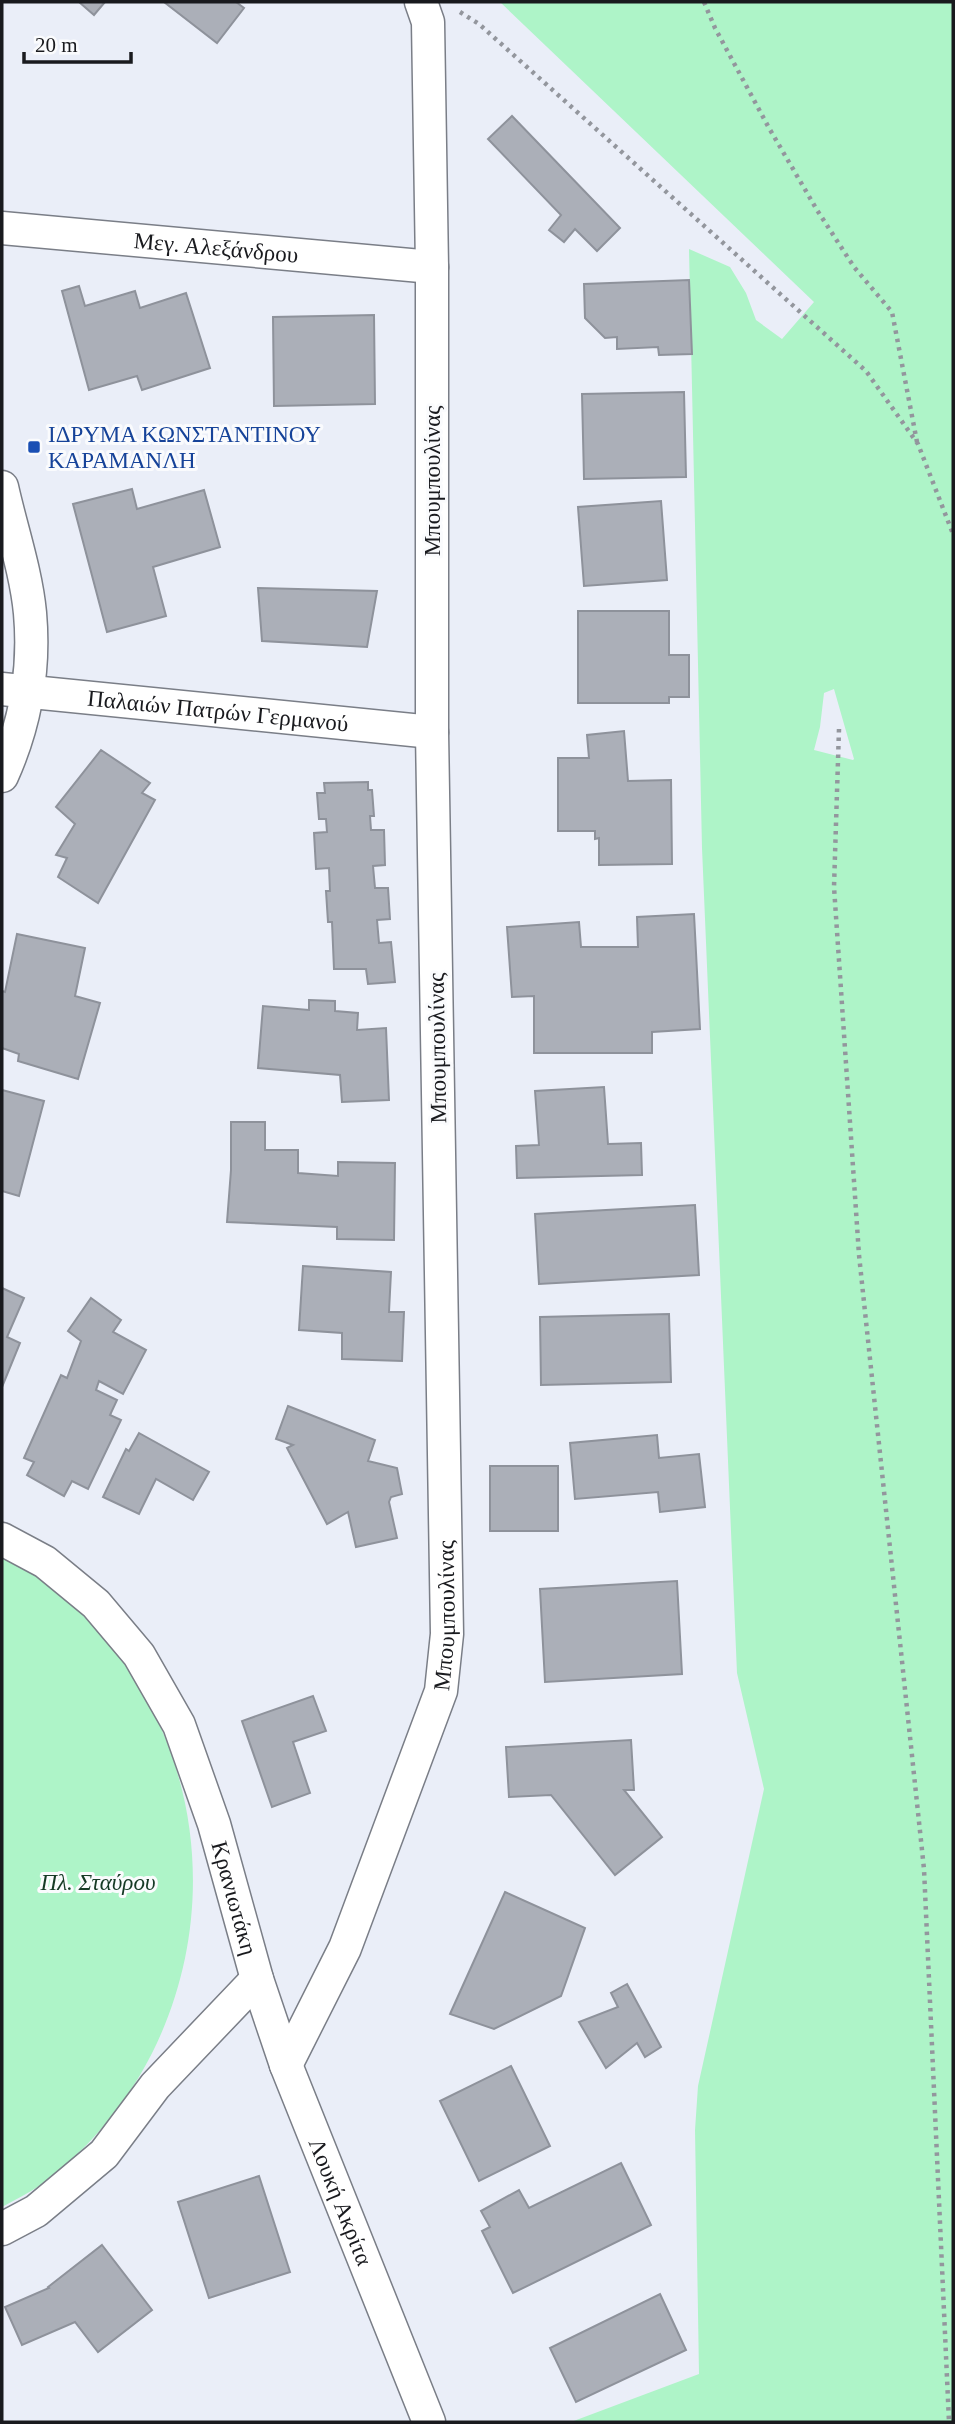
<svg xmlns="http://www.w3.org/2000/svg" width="955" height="2424" viewBox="0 0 955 2424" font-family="Georgia,serif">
<rect width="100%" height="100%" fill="#eaeef8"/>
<g fill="#aef4c8" fill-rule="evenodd">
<path d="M500,2H953V2422H571L699,2374L695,2130L698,2086L764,1789L737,1673L702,848L689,249L730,267L746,293L756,320L782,339L814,302ZM834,689L854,759L853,760L814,750L820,727L824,693Z"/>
<path d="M2,1556C14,1563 27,1569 38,1577C74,1603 113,1643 136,1681C240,1847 198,2071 39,2186C27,2194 14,2200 2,2207Z"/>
</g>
<g fill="#abafb8" stroke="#8e929b" stroke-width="2">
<polygon points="79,2 105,2 94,15"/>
<polygon points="164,2 236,2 244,8 217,43"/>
<polygon points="512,116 620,228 597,251 575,229 564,242 549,230 561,215 488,139"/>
<polygon points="689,280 692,354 659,355 658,347 617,349 617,337 605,338 585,318 584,284"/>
<polygon points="79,286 85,306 135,291 140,308 186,293 210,368 142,390 137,376 89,390 62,291"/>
<polygon points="374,315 375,404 274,406 273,317"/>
<polygon points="684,392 686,477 584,479 582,394"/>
<polygon points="132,489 137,509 204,490 220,547 153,567 166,616 107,632 73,504"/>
<polygon points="661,501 667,580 584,586 578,507"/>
<polygon points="258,588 377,591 367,647 262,641"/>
<polygon points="578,611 669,611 669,655 689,655 689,697 669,697 669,703 578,703"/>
<polygon points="624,731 628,781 671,780 672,864 599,865 599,838 595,839 595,831 558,831 558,758 589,758 587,735"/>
<polygon points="101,750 150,783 142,793 155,800 98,903 58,877 67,858 56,855 75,824 56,807"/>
<polygon points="368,782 368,790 372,790 374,816 370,816 371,830 384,830 385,865 373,866 375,888 388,888 390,919 377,920 379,943 391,942 395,982 368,984 366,969 334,969 332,922 328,922 326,891 330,891 329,868 316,869 314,833 327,832 326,819 319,819 317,793 325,793 324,783"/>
<polygon points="694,914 700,1029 652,1032 652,1053 534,1053 534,996 512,997 507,927 579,922 581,947 638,947 637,917"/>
<polygon points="17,934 85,948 75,996 100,1003 78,1079 18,1061 19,1054 2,1048 2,991 5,992"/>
<polygon points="309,1000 335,1001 335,1011 358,1013 357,1030 386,1028 389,1100 342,1102 340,1075 258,1068 263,1006 309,1010"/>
<polygon points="604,1087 608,1144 641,1143 642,1175 517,1178 516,1146 539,1145 535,1091"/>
<polygon points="2,1090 44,1101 19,1196 2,1191"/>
<polygon points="231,1122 265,1122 265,1150 298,1150 298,1173 338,1176 338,1162 395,1163 394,1240 337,1239 337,1227 227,1222 231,1170"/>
<polygon points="695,1205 699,1275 539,1284 535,1214"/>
<polygon points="303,1266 391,1272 389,1312 404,1312 402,1361 342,1359 342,1333 299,1330"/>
<polygon points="2,1288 24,1298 7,1337 20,1343 2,1387"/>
<polygon points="91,1298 121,1320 113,1332 146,1350 123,1394 99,1381 96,1390 117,1400 110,1415 121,1420 88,1489 72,1481 64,1496 27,1475 34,1462 24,1458 61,1375 67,1378 81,1341 68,1331"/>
<polygon points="669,1314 671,1382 541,1385 540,1317"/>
<polygon points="288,1406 375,1440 368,1461 397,1468 402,1494 391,1497 389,1502 397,1538 356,1547 348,1512 327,1524 287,1448 293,1445 276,1439"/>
<polygon points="139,1433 209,1472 193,1500 156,1479 139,1514 103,1497 126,1449 129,1451"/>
<polygon points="657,1435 659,1458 699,1454 705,1507 660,1512 658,1492 575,1499 570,1443"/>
<rect x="490" y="1466" width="68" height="65"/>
<polygon points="677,1581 682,1674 545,1682 540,1589"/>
<polygon points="313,1696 326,1731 293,1742 310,1793 272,1807 242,1721"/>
<polygon points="631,1740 634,1790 624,1790 662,1837 615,1875 551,1795 509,1797 506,1747"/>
<polygon points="505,1892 585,1928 561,1996 494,2029 450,2014"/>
<polygon points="627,1984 661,2047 645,2057 637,2043 606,2068 579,2022 618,2007 611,1993"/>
<polygon points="511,2066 550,2146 479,2181 440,2101"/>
<polygon points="621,2163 651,2225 513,2293 482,2231 490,2227 481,2211 519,2190 529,2208"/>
<polygon points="259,2176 290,2272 209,2298 178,2202"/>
<polygon points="102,2245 152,2310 98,2352 75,2322 22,2345 5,2307 49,2288 48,2287"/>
<polygon points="660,2294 686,2350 576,2402 550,2348"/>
</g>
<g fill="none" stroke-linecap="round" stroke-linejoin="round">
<defs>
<g id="street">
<path id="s1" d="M2,228L432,267"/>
<path d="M2,487C11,528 26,571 30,613C35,669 25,725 2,776"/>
<path id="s2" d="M2,689L432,732"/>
<path id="s3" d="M2,1539L45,1562L96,1604L139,1655L179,1725L214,1824L257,1979L286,2065L429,2422"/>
<path id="s4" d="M286,2065L345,1948L441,1691L447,1634L432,732V267L428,22L421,2"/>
<polyline points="2,2229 36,2211 104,2154 155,2086 257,1979"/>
</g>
</defs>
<use href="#street" stroke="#7a7e87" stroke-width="35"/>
<g stroke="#93969d" stroke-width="4.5" stroke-dasharray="3.5 5" stroke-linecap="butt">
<polyline points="704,2 715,28 769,128 817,210 854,267 892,312 917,442"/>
<polyline points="460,12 479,24 866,371 918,444 953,534"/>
<polyline points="839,729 834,887 859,1255 924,1869 949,2422"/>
</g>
<use href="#street" stroke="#fff" stroke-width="32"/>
</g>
<rect fill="#1a4fb4" stroke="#fafbfd" stroke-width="2.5" x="27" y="440" width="14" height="14" rx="3.5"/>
<g text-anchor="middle" stroke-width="6" stroke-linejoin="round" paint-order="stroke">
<g font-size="23" fill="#191a1e" stroke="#fafbfd">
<text dy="8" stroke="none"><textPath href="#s1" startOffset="215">Μεγ. Αλεξάνδρου</textPath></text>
<text transform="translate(432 481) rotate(-90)" y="8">Μπουμπουλίνας</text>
<text dy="8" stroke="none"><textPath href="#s2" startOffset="217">Παλαιών Πατρών Γερμανού</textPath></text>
<text transform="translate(437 1048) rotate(-91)" y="8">Μπουμπουλίνας</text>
<text dy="8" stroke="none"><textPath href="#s4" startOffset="481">Μπουμπουλίνας</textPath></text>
<text dy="8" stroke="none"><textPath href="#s3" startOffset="444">Κρανιωτάκη</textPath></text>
<text dy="8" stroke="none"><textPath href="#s3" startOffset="766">Λουκή Ακρίτα</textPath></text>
</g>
<g font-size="23" fill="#164399" stroke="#fafbfd" text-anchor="start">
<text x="48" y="442">ΙΔΡΥΜΑ ΚΩΝΣΤΑΝΤΙΝΟΥ<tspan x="48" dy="26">ΚΑΡΑΜΑΝΛΗ</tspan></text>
</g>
<g font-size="23" font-style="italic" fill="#153a25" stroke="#fafbfd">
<text x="98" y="1890">Πλ. Σταύρου</text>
</g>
</g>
<rect width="955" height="2424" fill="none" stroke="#191a1e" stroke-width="7"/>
<path d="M24 52v10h107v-10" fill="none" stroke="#191a1e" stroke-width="3.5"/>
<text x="35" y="52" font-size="21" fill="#191a1e" stroke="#fafbfd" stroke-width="5" paint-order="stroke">20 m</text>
</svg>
